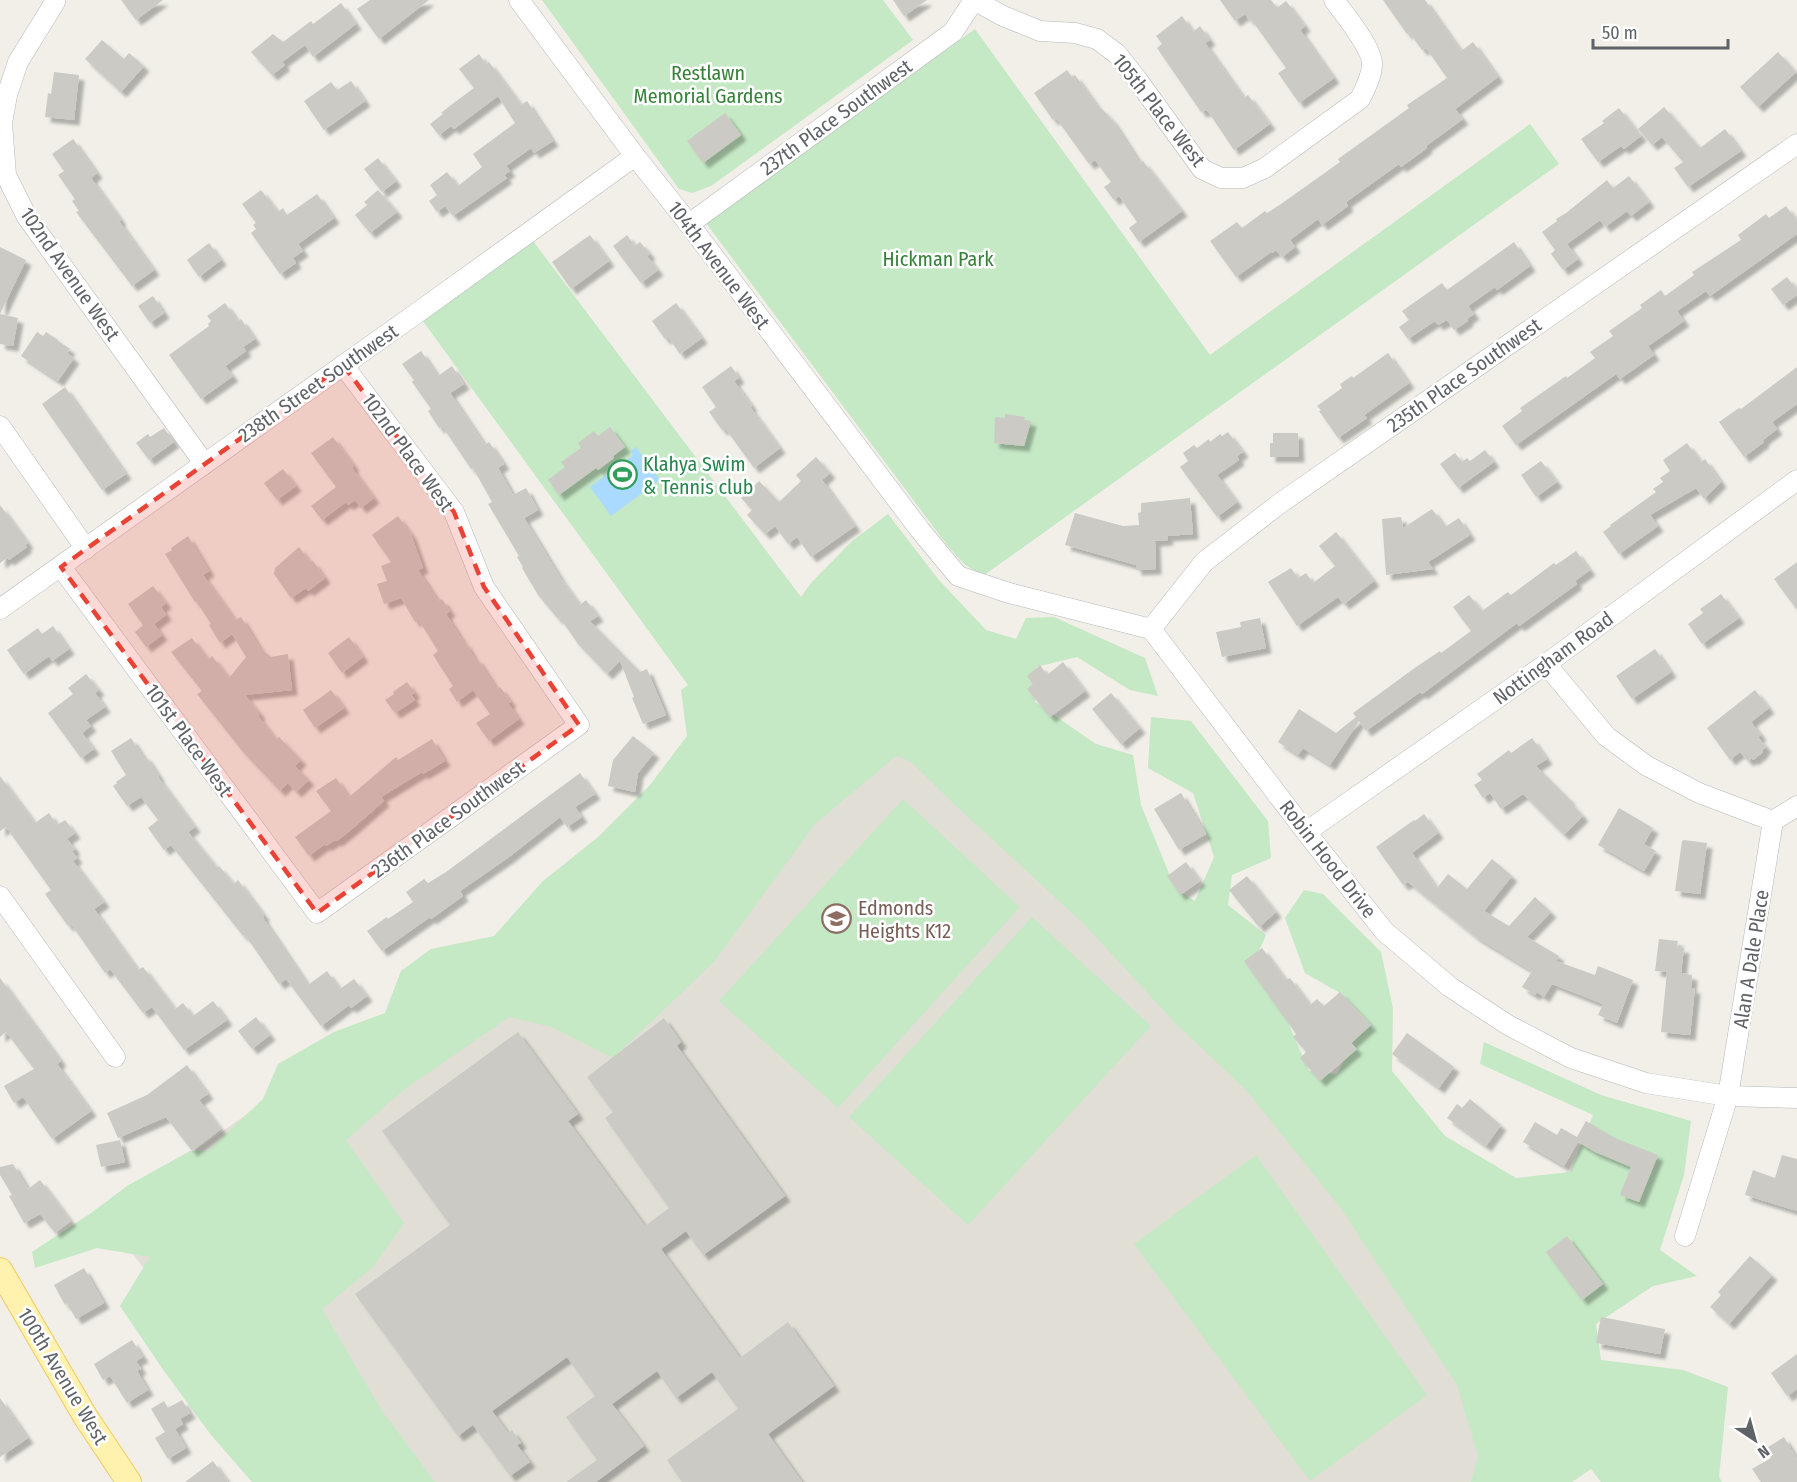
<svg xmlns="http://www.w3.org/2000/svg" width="1797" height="1482" viewBox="0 0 1797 1482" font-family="'Fira Sans Condensed',sans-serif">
<defs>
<filter id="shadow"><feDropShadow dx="5.5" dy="5.5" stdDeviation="1.5" flood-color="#0004"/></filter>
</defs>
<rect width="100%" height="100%" fill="#f1efe8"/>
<polygon fill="#e1ded6" points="943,623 1535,1469 1517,1482 302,1482 104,1215"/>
<g fill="#c5e8c5">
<polygon points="542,0 883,0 913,40 711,186 692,193 679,189"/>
<polygon points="975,29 1210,355 1530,124 1559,164 983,576 964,564 947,545 706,223"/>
<polygon points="527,233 801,597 811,583 851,542 888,514 938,579 986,630 1016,639 1026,618 1054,617 1145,658 1158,696 1130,690 1077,657 1036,667 1035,702 1096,744 1133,755 1141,805 1175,888 1195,901 1214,857 1193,793 1148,768 1151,717 1191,721 1268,821 1271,858 1232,875 1228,905 1266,935 1252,966 1283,1011 1309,1071 1337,1074 1357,1035 1340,993 1305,973 1285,918 1304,890 1323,894 1381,952 1393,1008 1392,1071 1445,1136 1516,1178 1570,1172 1593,1115 1480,1064 1484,1042 1601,1095 1691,1121 1684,1175 1660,1250 1697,1276 1653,1286 1596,1324 1601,1360 1683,1370 1728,1387 1719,1477 1722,1482 1601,1482 1591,1469 1572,1482 1471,1482 1478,1456 1457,1385 1342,1210 1246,1090 1177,1025 1083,923 956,806 910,761 896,756 815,824 714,962 613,1058 552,1027 509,1017 405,1089 346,1140 404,1223 373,1267 322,1309 382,1411 435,1482 252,1482 211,1435 164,1371 120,1306 150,1257 97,1248 35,1268 32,1252 91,1213 127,1186 190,1151 208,1151 263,1099 278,1064 334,1032 385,1013 401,971 431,949 494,936 543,881 597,838 650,785 687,736 681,690 688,685 417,313"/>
<polygon points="903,799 1020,907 838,1108 719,1001"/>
<polygon points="1032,917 1151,1026 968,1225 849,1117"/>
<polygon points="1256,1155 1427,1395 1310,1481 1134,1244"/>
</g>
<polygon fill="#aadaff" points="636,447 660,480 611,516 590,487 633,455 631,451"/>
<g fill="#cccac5" filter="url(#shadow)">
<polygon points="121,0 163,0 136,20"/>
<polygon points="370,0 429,0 379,39 357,9"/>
<polygon points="893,0 927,0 904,16"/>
<polygon points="1220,0 1271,0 1277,8 1286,1 1305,26 1300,30 1334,78 1299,103 1278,73 1286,68 1251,19 1249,20 1245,14 1235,21"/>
<polygon points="1383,0 1425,0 1461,51 1473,42 1498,77 1458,107 1455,109 1463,119 1426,146 1427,148 1401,167 1399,164 1346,202 1348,206 1322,225 1318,219 1290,240 1295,247 1282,257 1276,250 1272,253 1271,252 1236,277 1210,241 1237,222 1242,228 1265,211 1267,213 1281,204 1340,162 1338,159 1409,108 1407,105 1447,78 1426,48 1422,50 1409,32 1407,34"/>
<polygon points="341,3 356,24 313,57 305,45 282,62 285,65 272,75 251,52 273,34 283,42 311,21 313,24"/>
<polygon points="1182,16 1193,32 1200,26 1210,40 1205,43 1244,98 1248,95 1270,124 1234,150 1207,110 1201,112 1157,48 1162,44 1156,36"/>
<polygon points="102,40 124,59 129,53 144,66 121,92 85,59"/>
<polygon points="1778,52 1796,72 1758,107 1740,87"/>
<polygon points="479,54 486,64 489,62 521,105 527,101 553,141 534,153 531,148 506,166 510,171 504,175 507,178 453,216 445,206 437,212 429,201 437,195 430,185 447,172 458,186 482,167 473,154 515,123 498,96 454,129 451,126 439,135 430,124 443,114 441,113 451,105 474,88 459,69"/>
<polygon points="1067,70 1072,77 1075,75 1098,107 1102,109 1113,121 1140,163 1143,161 1182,211 1139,242 1129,228 1137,222 1119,196 1114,200 1104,187 1111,182 1095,160 1089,164 1056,118 1053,120 1034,93"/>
<polygon points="54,72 79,75 74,120 45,117 48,93 51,94"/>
<polygon points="351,81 365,101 324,130 304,101 331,82 337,90"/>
<polygon points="1664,107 1700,148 1725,129 1741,151 1688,187 1674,168 1683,162 1662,137 1652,145 1638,129"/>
<polygon points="1619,108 1641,136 1624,149 1621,146 1598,162 1581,139 1604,123 1602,121"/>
<polygon points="725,113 741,135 703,163 687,141"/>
<polygon points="73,139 97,173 91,178 121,220 119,221 154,270 132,286 76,212 79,211 72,201 75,199 58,175 64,171 52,154"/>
<polygon points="378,158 396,181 382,192 364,169"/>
<polygon points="1629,176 1649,202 1631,216 1627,211 1605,227 1600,220 1567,244 1578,259 1563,270 1551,254 1555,250 1542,232 1557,221 1556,219 1566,213 1607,180 1613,188"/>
<polygon points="261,190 278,212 283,208 287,215 317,194 334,218 298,244 303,251 293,258 296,263 280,274 251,233 256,229 253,225 256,223 242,204"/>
<polygon points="378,190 397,212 370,233 355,215 367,205 364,202"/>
<polygon points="1786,206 1797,221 1797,234 1710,296 1706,291 1677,311 1684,321 1648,346 1654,355 1620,379 1616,374 1516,445 1502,426 1522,411 1520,408 1566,376 1567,378 1595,358 1590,352 1613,336 1609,331 1642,308 1640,305 1661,290 1665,296 1694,275 1692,272 1741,240 1738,235 1766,214 1769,218"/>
<polygon points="590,235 609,261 571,289 552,262"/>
<polygon points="627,235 635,246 640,242 650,254 647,256 658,270 641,283 613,246"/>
<polygon points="1514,242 1530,266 1497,290 1495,287 1468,306 1474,314 1467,319 1468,321 1454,330 1447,320 1438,325 1435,321 1408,339 1399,327 1409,320 1402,311 1442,283 1447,290"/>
<polygon points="209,243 221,260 199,277 187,260"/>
<polygon points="0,247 26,260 0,314"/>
<polygon points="1787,277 1797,291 1797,295 1783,305 1771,289"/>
<polygon points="153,296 164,313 150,323 138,306"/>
<polygon points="225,303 238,321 241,319 255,339 243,347 246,351 225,366 233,376 201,399 169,355 209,326 208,324 211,321 207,316"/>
<polygon points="676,303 702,338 680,354 668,337 665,339 652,321"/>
<polygon points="0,314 18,318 13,346 0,344"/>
<polygon points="37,332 43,336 46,332 58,340 58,341 70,349 67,353 74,358 58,381 21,356"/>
<polygon points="421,351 438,376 452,366 464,384 450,393 485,445 489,442 504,464 498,468 513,495 526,488 538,510 524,518 561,579 580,605 586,600 598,616 590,621 640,672 647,669 666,715 643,724 632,698 634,697 620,661 607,674 578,644 560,618 558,619 538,595 522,568 523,567 517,557 519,556 488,504 492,502 473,468 471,469 442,426 439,428 428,411 431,409 412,382 414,380 402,364"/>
<polygon points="1388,353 1409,383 1364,415 1367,418 1338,438 1319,411 1321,410 1317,406 1342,388 1340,384 1352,376 1353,378"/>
<polygon points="731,366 739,378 734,381 752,406 750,407 780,448 754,468 725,428 722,430 709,412 716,407 702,387"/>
<polygon points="1797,367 1797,404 1772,422 1777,429 1763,440 1764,442 1744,457 1719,422 1739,408 1741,409"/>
<polygon points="65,387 126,474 102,490 42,404"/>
<polygon points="1005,414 1025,417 1024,420 1031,421 1024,446 994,443 995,417 1005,418"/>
<polygon points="610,427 625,447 613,456 614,458 598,470 596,468 559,495 548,480 565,467 561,462 581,448 578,443 594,431 598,436"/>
<polygon points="164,428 174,442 149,460 136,443 148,434 150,437"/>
<polygon points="1228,432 1243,452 1237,456 1239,460 1217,475 1237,502 1217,517 1180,467 1188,461 1183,453 1194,445 1197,448 1209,439 1210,442 1220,434 1222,436"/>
<polygon points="1273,433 1298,433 1299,457 1270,457 1270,443 1273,443"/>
<polygon points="333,437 354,466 352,468 374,498 361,508 355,500 348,505 346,502 322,520 311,506 336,487 311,453"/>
<polygon points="1687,443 1701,462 1705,459 1721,482 1704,499 1696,488 1650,515 1658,526 1619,554 1603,532 1611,526 1610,525 1656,492 1653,489 1663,482 1660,478 1670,471 1663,460"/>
<polygon points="1485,450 1494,462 1458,488 1440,464 1455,453 1462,462 1467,458 1470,461"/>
<polygon points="816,457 830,473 822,480 855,526 811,557 797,537 788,544 775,526 765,534 747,515 752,510 741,498 759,481 779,502 801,481 796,475"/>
<polygon points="1541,461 1557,482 1536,497 1521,475"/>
<polygon points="283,469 296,486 277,500 264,483"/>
<polygon points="1190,498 1193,534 1167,536 1168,540 1155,541 1156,569 1136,570 1136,565 1065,545 1075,513 1123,526 1139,525 1138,513 1141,512 1141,503"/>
<polygon points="0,505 28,543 25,545 27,547 9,560 7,558 0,563"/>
<polygon points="1432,509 1445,527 1459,518 1470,535 1428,562 1433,569 1386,575 1382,519 1401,517 1403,528"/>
<polygon points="398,516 411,534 423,568 418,570 438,601 442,599 450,611 446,614 464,643 465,642 475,659 477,658 497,689 500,687 511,702 508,703 519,719 489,741 476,723 490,714 473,690 457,702 449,689 453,686 433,655 438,651 418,619 415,622 401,598 384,604 377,584 387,581 381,566 391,562 372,535"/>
<polygon points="1336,532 1374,581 1344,604 1338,597 1297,626 1268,582 1291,568 1298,578 1306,573 1313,583 1335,566 1319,546"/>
<polygon points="188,536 209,571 203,575 235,620 241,617 260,648 271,657 288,654 292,690 245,695 260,714 258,716 276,739 279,737 301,760 295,766 309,780 296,792 288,783 280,791 243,752 197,694 202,691 171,652 192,638 208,660 212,656 229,678 246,657 232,634 220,643 209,625 211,624 196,601 195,602 165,554 172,550 171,548"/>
<polygon points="299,547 310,562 313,561 325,578 308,591 306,588 291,598 274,574 275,568"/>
<polygon points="1576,551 1590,570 1575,581 1577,584 1519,626 1517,623 1422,694 1420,692 1366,731 1359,721 1330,765 1303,748 1298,755 1278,742 1299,709 1336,733 1356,717 1353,713 1416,667 1440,651 1441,653 1471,631 1453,607 1469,595 1482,611 1508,592 1511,595 1554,563 1556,565"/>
<polygon points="1797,562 1797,610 1774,579"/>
<polygon points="153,586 166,603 161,607 166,615 154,624 162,635 146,647 135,632 143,625 128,604"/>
<polygon points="1721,594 1739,618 1702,644 1688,624 1703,613 1700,609"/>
<polygon points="1260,618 1266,648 1222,657 1216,632 1241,627 1240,622"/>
<polygon points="53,626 69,649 52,661 49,656 24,674 7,650 38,628 42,634"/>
<polygon points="349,637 363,657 342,673 328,653"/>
<polygon points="1655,649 1671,672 1632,699 1616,676"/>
<polygon points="1063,662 1085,691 1050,717 1027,689 1033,684 1027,676 1040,665 1047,675"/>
<polygon points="86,674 99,690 95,693 105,707 86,720 91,726 82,733 94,749 81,758 48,713 73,694 68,688"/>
<polygon points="407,682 415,693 411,695 415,700 395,713 385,700 394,694 393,692"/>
<polygon points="331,690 344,708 315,728 303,710"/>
<polygon points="1755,690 1769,708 1751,722 1761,735 1758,737 1766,747 1762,751 1763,752 1753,760 1752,758 1748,761 1740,752 1730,760 1707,728"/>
<polygon points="1111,693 1140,728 1121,744 1092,709"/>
<polygon points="633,736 654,753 638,773 635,792 608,786 613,760"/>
<polygon points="131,738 143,756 145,755 159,776 158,777 195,827 188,832 217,868 219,866 234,884 238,880 264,915 263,918 308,985 327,971 340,989 354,979 367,996 351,1008 349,1005 321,1026 286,979 279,984 245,935 243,936 171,845 164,850 148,828 158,820 141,797 127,806 113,786 117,783 116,782 126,775 111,751"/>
<polygon points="1532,738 1547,759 1536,766 1570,800 1569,801 1583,816 1564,835 1523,794 1501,809 1490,793 1483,798 1474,785 1482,780 1477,774 1509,750 1511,753"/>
<polygon points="432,739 445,761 423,774 422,772 381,797 384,801 352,829 337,841 335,840 326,846 325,844 309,856 295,837 331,811 316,791 336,778 349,797 396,757 398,760"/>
<polygon points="580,773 595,794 575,807 582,817 567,827 560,817 509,857 460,891 463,896 431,919 430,917 382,951 367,931 387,917 388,919 413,902 406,892 424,879 428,883 446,872"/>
<polygon points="0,776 35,823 49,813 57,825 65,820 75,833 67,839 75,849 72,851 77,858 73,861 104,902 94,909 138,970 143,967 175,1009 183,1003 193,1016 213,1001 227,1020 184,1050 152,1007 143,1013 110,969 105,973 71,924 68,926 45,894 51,890 6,827 0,831"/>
<polygon points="1181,793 1206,834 1179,850 1154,809"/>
<polygon points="1619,808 1653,828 1644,844 1656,851 1644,871 1598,845"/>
<polygon points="1424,814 1438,833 1412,853 1437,888 1448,874 1467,889 1492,859 1512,876 1484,911 1509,926 1535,897 1551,912 1527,937 1559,956 1556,961 1595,975 1598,966 1633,980 1617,1023 1598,1015 1603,1004 1552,984 1544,997 1537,992 1535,995 1522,987 1532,971 1476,937 1408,882 1403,885 1376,847 1414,820 1415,821"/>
<polygon points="1684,840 1707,843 1700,894 1675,891 1682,841"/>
<polygon points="1186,862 1200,881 1180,895 1167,876"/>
<polygon points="1247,876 1276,912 1259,927 1229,890"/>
<polygon points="1659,939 1678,941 1677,947 1684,948 1681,973 1692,975 1691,988 1695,988 1690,1035 1661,1032 1667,972 1655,971"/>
<polygon points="1262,948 1286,980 1290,978 1310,1005 1317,999 1324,1006 1340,992 1371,1025 1351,1043 1357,1049 1320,1081 1300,1058 1306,1052 1293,1037 1296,1034 1244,961"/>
<polygon points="0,978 61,1061 57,1064 91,1111 52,1139 23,1097 14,1103 4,1086 34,1069 6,1032 0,1037"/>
<polygon points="256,1017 270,1035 252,1049 238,1031"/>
<polygon points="664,1018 681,1042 677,1046 785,1196 703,1255 686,1231 661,1249 740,1358 788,1322 834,1386 768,1434 802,1482 682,1482 667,1460 738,1409 712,1372 676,1398 657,1371 612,1404 644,1446 596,1482 566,1482 597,1460 566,1417 595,1396 567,1357 492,1411 508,1433 512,1430 521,1443 517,1445 530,1462 510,1476 473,1425 458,1436 355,1294 450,1225 382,1131 518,1032 578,1114 568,1121 645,1226 669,1208 605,1118 613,1112 587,1077"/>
<polygon points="1407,1033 1454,1067 1439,1088 1392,1054"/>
<polygon points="187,1065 208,1094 199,1100 221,1129 192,1151 166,1117 118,1138 107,1113 147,1095"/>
<polygon points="1470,1099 1501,1125 1486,1146 1447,1118 1457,1104 1462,1108"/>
<polygon points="1586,1121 1615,1138 1658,1155 1639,1202 1620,1195 1631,1167 1595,1152 1578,1142 1564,1166 1523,1142 1535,1122 1557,1135 1561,1128 1577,1137"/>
<polygon points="120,1140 125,1162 101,1167 96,1145"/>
<polygon points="1782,1155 1797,1159 1797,1211 1745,1195 1753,1170 1775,1178"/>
<polygon points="13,1164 28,1189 40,1180 71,1221 55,1233 40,1214 24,1223 9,1196 12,1195 0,1175 0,1167"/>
<polygon points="1567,1236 1603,1284 1582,1300 1546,1252"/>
<polygon points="1750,1256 1772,1275 1729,1324 1710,1307 1721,1295 1718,1292"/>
<polygon points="84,1268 104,1303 76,1319 67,1303 65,1305 54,1285"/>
<polygon points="1601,1317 1665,1329 1660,1354 1596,1343"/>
<polygon points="132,1340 143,1357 136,1361 141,1369 137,1371 148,1390 127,1403 110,1376 103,1380 94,1364"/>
<polygon points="1797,1354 1797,1389 1787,1396 1771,1373"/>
<polygon points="0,1398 28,1438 0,1457"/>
<polygon points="182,1400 190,1413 180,1419 183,1424 175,1429 186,1448 168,1459 155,1438 165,1432 151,1409 164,1401 168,1408"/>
<polygon points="1784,1437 1797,1459 1797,1482 1761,1482 1752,1469 1771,1458 1765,1449"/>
<polygon points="213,1461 228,1482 185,1482"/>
</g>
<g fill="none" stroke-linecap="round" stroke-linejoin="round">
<defs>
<g id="minor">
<polyline points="519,0 635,156 689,224 920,530 958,576 1009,593 1151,629 1306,832 1384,931 1450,987 1508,1025 1571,1058 1646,1083 1728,1096 1797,1098"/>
<path d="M974,0L1003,16L1040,31L1075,33L1097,39L1117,54L1139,82L1202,169L1221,178H1243L1265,168L1360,99C1365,89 1372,76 1372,64C1372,47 1344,14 1334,0"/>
<polyline points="55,2 18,62 7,95 2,123 6,175 27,217 204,463"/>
<polyline points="689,224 953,32 974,0"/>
<polyline points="0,426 86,549"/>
<polyline points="61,567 317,913 579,725 484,587 454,512 343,365"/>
<polyline points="0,609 417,313 635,156"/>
<polyline points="1151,629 1204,562 1279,504 1797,144"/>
<polyline points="1546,664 1606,736 1647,766 1699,793 1773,821 1797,806"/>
<polyline points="1306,832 1546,664 1797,480"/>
<polyline points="0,896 115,1057"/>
<polyline points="1685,1236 1728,1096 1773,821"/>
</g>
<polyline id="major" points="0,1270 85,1416 129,1482"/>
</defs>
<use href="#minor" stroke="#b5b8bc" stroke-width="21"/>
<use href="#major" stroke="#f2c960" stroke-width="26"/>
<use href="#minor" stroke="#fff" stroke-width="20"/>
<use href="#major" stroke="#fff2af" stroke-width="24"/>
</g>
<path fill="#ea4335" fill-opacity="0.2" stroke="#ea4335" stroke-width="4.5" stroke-dasharray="12 8" stroke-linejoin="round" d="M343,365L454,512L484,587L579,725L317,913L61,567Z"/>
<defs>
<symbol id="stadium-ring" viewBox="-11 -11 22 22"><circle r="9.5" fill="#fff" stroke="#2e9e5b" stroke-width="1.5"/><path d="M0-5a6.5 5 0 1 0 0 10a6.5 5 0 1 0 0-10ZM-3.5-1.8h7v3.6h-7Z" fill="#2e9e5b"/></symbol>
<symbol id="school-ring" viewBox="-11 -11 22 22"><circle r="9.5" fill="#fff" stroke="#8d6e63" stroke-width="1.5"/><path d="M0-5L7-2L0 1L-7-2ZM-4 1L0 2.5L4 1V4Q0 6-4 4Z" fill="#8d6e63"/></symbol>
</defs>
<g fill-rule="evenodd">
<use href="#stadium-ring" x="606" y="458" width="33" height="33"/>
<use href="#school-ring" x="820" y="902" width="33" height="33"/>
</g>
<g text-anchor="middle" stroke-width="5" stroke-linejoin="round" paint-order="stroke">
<g font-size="20" fill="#348238" stroke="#fff">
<text x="708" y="80">Restlawn<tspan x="708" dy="23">Memorial Gardens</tspan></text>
<text x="938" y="266">Hickman Park</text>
</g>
<g font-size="20" fill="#5f6368" stroke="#fff">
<text transform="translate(1159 110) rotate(52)" y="7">105th Place West</text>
<text transform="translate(836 117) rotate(-36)" y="7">237th Place Southwest</text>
<text transform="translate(719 265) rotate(53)" y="7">104th Avenue West</text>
<text transform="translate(70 274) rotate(55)" y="7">102nd Avenue West</text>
<text transform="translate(1464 375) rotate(-35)" y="7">235th Place Southwest</text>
<text transform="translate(318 383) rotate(-35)" y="7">238th Street Southwest</text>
<text transform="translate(408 452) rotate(54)" y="7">102nd Place West</text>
<text transform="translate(1553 658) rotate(-36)" y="7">Nottingham Road</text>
<text transform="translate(189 740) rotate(54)" y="7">101st Place West</text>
<text transform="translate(448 819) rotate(-36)" y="7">236th Place Southwest</text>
<text transform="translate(1328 859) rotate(52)" y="7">Robin Hood Drive</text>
<text transform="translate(1751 959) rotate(-81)" y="7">Alan A Dale Place</text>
<text transform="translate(63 1376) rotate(59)" y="7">100th Avenue West</text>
</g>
<g font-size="20" fill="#27864d" stroke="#fff" text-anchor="start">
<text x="643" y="471">Klahya Swim<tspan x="643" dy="23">&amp; Tennis club</tspan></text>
</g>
<g font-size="20" fill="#785e54" stroke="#fff" text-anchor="start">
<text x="858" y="915">Edmonds<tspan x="858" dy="23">Heights K12</tspan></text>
</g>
</g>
<g transform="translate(1755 1440) rotate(144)" stroke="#ffffff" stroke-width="4.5" paint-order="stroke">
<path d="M0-4.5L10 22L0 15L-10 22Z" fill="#5f6368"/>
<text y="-9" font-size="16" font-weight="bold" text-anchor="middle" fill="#5f6368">N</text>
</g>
<path d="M1593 39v9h135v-9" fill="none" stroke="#5f6368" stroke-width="3"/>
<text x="1602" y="39" font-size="18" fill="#5f6368" stroke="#ffffff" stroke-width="4.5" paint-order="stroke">50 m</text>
</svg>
